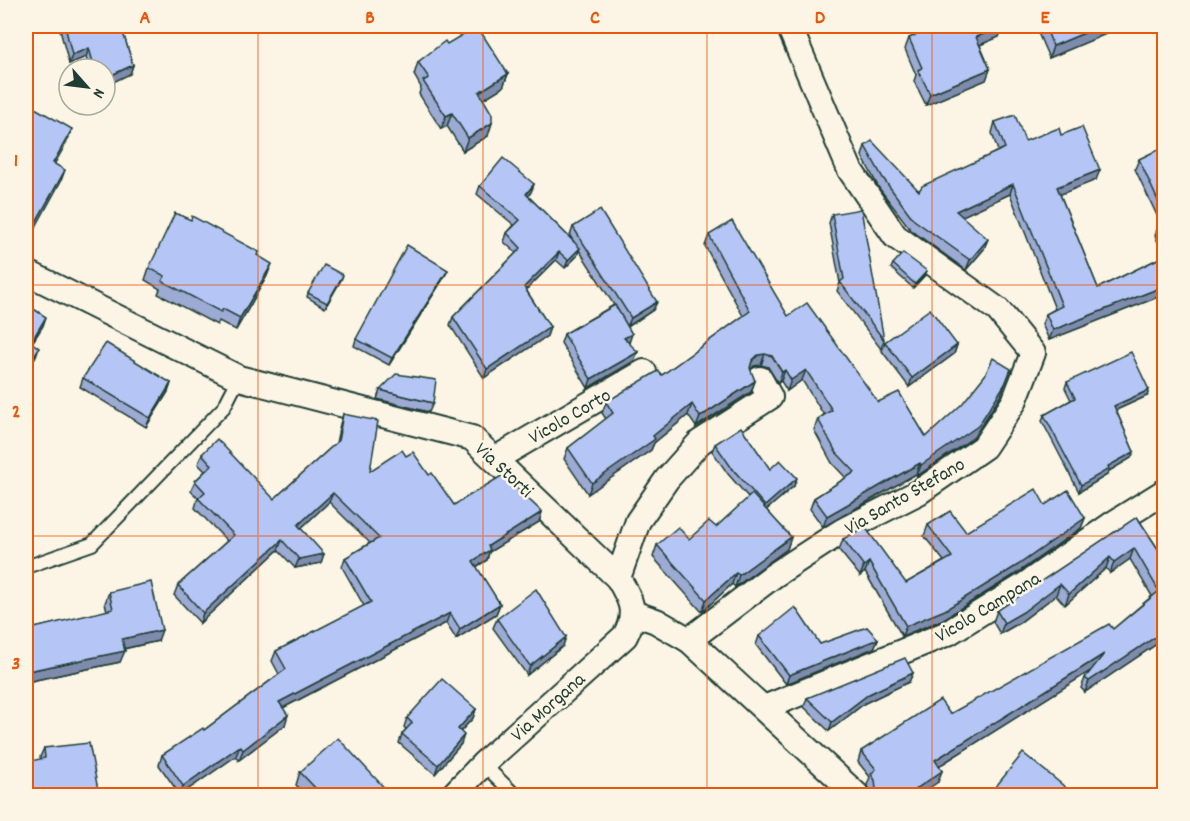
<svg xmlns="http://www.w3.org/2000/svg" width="1190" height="821" viewBox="0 0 1190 821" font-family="Dekko,sans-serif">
<rect width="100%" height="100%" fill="#fcf5e5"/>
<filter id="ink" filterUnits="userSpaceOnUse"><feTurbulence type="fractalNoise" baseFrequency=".0167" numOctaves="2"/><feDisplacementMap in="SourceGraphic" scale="12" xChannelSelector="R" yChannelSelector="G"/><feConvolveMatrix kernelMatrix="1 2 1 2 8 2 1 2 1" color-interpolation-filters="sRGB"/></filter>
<g filter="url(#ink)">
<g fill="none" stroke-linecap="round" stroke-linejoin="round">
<defs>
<g id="service">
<polyline points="26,567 92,544 224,407 239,378"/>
<polyline points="483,764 516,796"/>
</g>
<g id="minor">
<path d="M26,272L239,378L472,438L618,578C631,600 638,612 625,636L483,764L452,796"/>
<polyline points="495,459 644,372"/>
<polyline points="618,578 638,521 667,479 700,442 770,397 760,379"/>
<polyline points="633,613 656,621 689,640 858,796"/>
<polyline points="689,640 773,576 842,531 919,492 984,447 1014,402 1033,353 998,310 895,236 850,170 789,26"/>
<polyline points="764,708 948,633 1022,587 1111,525 1164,492"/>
</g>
</defs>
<use href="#service" stroke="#1f3d34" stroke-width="16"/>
<use href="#minor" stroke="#1f3d34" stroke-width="28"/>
<use href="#service" stroke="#fcf5e5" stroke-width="12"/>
<use href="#minor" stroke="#fcf5e5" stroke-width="24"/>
</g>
<g fill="#9caad4" stroke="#1f3d34" stroke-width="1.5">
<polygon points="62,26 121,26 133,65 130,74 105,69 89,69 86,57 69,64 60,30"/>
<polygon points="930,26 1003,26 999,37 980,45 990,69 986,80 926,105 914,81 916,75 905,49 909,38 928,31"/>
<polygon points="1035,26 1109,26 1106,34 1049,58"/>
<polygon points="447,44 508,74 503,87 483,99 488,136 463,151 447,126 441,129 419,94 421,87 414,75 418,62"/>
<polygon points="995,122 1025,141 1061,135 1096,180 1060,194 1098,288 1164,256 1164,297 1158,297 1049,340 1042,324 1046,314 1055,309 1010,194 962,216 984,249 966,270 911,230 879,188 862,156 865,146 919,191 998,151 992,133"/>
<polygon points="1164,147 1164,255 1155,236 1158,226 1161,224 1135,169 1139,159"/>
<polygon points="534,184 531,192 528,196 574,242 570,236 573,227 657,302 653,310 628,327 629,343 634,361 588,388 561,343 564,334 614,305 579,250 577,256 565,268 556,260 526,290 550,327 547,336 484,378 450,325 453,317 516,253 504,242 507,233 514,225 477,194 480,186"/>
<polygon points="832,214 884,340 881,349 837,291 840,283 829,223"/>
<polygon points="709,235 788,316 878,402 926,437 1001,395 974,437 917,476 916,474 823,527 810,509 814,498 846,478 832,463 814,430 818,419 824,415 802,380 787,391 781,381 778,383 768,367 761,365 754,366 750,370 755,381 751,392 696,427 688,415 654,443 651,450 588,494 564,459 568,448 606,419 602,413 606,402 662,375 743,316 705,246"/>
<polygon points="259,252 258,256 267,276 236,330 219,321 217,325 158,294 160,289 145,280 149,268"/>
<polygon points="893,264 925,275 913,288 891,268"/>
<polygon points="448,270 445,276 389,365 354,346 356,339"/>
<polygon points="341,280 325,308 307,297 308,293"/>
<polygon points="885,342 957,345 954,354 909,387 882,351"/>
<polygon points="83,378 171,383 168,392 146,427 80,387"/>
<polygon points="1067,382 1147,396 1116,410 1134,452 1131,458 1109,471 1107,475 1079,492 1042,421 1044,415 1071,400 1065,388"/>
<polygon points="380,390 433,403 429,412 377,399"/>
<polygon points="343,414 370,471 406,456 429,475 454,505 542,512 539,522 489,552 487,560 476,567 500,604 496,614 456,639 446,623 283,708 285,725 239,760 236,756 180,795 159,765 162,755 204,730 279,674 272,661 276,651 364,606 342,567 345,558 370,543 329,502 301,528 321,563 295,568 278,550 200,623 174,595 178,585 227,541 195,508 198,498 191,491 195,481 205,471 198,464 202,454 274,499 336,443 340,424"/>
<polygon points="715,444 770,469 794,486 766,510 791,537 787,549 735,587 732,584 702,612 653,557 657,545 689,539 716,527 749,498 728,474 712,451"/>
<polygon points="1045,505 1085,518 1081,528 1014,575 942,620 902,636 865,572 860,576 839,550 843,539 906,583 944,561 924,536 928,525 966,532"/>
<polygon points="1137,517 1164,558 1164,639 1085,692 1081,688 1085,678 1090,671 939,766 938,782 871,795 871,791 867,785 870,777 858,762 861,751 950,714 1113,629 1152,596 1130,559 1110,573 1106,568 1065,605 1056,595 1019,623 1000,634 993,622 997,611"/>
<polygon points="109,592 158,641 124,649 120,662 26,682 26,630 107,611 105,603"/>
<polygon points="497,619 563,646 527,675 493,628"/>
<polygon points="759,636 820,644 878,639 874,648 786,684 756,645"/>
<polygon points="913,673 909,682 865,703 829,731 804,707 807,698"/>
<polygon points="476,709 473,718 460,732 461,744 435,774 399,743 402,734 406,729 404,727 407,718"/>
<polygon points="44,748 99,795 41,759 40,757"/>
<polygon points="300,772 391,795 306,795 296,785"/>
</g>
<g fill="#7f8bac" stroke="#1f3d34" stroke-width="1.5">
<polygon points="1003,26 999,37 972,48 976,37"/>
<polygon points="1101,26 1109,26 1106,34 1049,58 1053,46"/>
<polygon points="89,48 86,57 69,64 72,55"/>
<polygon points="133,65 130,74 105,86 105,78"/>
<polygon points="990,69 986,80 926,105 930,94"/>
<polygon points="508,74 503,87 474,105 479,92"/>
<polygon points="452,113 447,126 441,129 446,116"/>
<polygon points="492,123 488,136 463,151 468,138"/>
<polygon points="72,129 68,140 49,174 53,163"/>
<polygon points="65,170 61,181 26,245 28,236"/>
<polygon points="1100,170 1096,180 1054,197 1057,187"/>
<polygon points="534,184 531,192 523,202 526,194"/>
<polygon points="1013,184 1010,194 952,221 956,211"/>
<polygon points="988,239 984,249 966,270 970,260"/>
<polygon points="580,248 577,256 565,268 568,260"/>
<polygon points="559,252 556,260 521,295 524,287"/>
<polygon points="272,264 267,276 236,330 240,318"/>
<polygon points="448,270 445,276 389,365 392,358"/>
<polygon points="927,271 925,275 913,288 915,284"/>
<polygon points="343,275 341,280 325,308 327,303"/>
<polygon points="1162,287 1164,287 1164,297 1158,297 1049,340 1053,330"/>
<polygon points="657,302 653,310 627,327 631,318"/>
<polygon points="46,317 43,326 27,351 31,342"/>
<polygon points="550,327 547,336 484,378 487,369"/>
<polygon points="632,334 629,343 624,338"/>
<polygon points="957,345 954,354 909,387 912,378"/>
<polygon points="39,348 36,357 26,373 26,369"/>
<polygon points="638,352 634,361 588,388 591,379"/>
<polygon points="765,354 761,365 754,366 748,372 752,361 758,355"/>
<polygon points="1011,369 1001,395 974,437 917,476 921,465"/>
<polygon points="785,370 781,381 778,383 782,372"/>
<polygon points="806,370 802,380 787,391 791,380"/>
<polygon points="755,381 751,392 696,427 700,417"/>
<polygon points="171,383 168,392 146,427 150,418"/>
<polygon points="1149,390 1147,396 1112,412 1114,406"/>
<polygon points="692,404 688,415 654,443 651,450 588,494 592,483"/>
<polygon points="1134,452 1131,458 1109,471 1107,475 1079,492 1081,485 1108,466"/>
<polygon points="920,463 916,474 823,527 827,516"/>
<polygon points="797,478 794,486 763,513 765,506"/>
<polygon points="333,493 329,502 294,535 298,525"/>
<polygon points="542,512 539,522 489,552 487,560 469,571 473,561 488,546"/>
<polygon points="1085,518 1081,528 1014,575 942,620 902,636 906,626"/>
<polygon points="791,537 787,549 735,587 739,575"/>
<polygon points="282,540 278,550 200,623 203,613"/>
<polygon points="1134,548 1130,559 1110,573 1114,562"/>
<polygon points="324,554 321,563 295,568 299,559"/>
<polygon points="1110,557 1106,568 1065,605 1069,594"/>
<polygon points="869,562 865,572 860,576 864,566"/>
<polygon points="736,573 732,584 702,612 706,600"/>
<polygon points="1060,584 1056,595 1019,623 1000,634 1004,623"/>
<polygon points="500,604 496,614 456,639 460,629"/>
<polygon points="450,613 446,623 275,712 279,702"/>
<polygon points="162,630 158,641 118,650 122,639"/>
<polygon points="1164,631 1164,639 1085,692 1089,681"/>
<polygon points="566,637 563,646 527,675 530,666"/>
<polygon points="878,639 874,648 786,684 789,675"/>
<polygon points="125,651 120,662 26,682 26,679 28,671"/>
<polygon points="1104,654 1100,665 931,771 935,760"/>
<polygon points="913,673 909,682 865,703 829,731 832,722 869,694"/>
<polygon points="476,709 473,718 454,738 458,729"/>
<polygon points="288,715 285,725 239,760 243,750"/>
<polygon points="464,735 461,744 435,774 438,765"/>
<polygon points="240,746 236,756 180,795 183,786"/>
<polygon points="942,771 938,782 919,795 907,795"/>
</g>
<g fill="#b5c6f6" stroke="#1f3d34" stroke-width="1.5">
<polygon points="65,26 121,26 133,65 105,78 105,69 95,69 89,48 72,55"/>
<polygon points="477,26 508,74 479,92 492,114 492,123 468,138 452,113 446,116 423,81 429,78 418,62 445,41 447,44"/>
<polygon points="930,26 1003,26 976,37 990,69 930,94 918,70 922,68 909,38 932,29"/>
<polygon points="1045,26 1101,26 1053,46"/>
<polygon points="26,103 72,129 53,163 65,170 28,236 26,235"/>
<polygon points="1015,115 1025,141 1059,128 1061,135 1082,127 1100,170 1057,187 1098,288 1164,256 1164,287 1162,287 1053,330 1046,314 1062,306 1013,184 956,211 988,239 970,260 914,220 883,178 865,146 872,141 919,191 922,186 1005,148 995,122"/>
<polygon points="1164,147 1164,214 1139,159"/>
<polygon points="503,158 534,184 526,194 580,248 568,260 559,252 524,287 550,327 487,369 453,317 521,248 507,233 520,220 480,186"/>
<polygon points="861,209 884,340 840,282 844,279 832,214"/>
<polygon points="600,210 657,302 631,318 573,227"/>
<polygon points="175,213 191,220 192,216 259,252 257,255 272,264 240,318 223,309 221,312 162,281 165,276 149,268"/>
<polygon points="732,221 788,316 807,303 878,402 899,392 926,437 962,404 985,375 993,358 1011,369 1005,384 978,426 921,465 920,463 827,516 814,498 855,472 836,452 818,419 832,410 806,370 791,380 785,370 782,372 772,356 765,354 758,355 752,361 750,368 755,381 700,417 692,404 653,436 655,439 592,483 568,448 613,413 606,402 658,371 662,375 750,311 709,235"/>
<polygon points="1164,222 1164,238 1158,226"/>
<polygon points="407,245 448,270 392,358 356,339"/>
<polygon points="903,253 927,271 915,284 893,264"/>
<polygon points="324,265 343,275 327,303 308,293"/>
<polygon points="26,304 46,317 31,342 39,348 26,369"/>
<polygon points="615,305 632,334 624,338 638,352 591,379 564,334"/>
<polygon points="930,309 957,345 912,378 885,342"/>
<polygon points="106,343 171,383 150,418 83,378"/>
<polygon points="1131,352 1149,390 1114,406 1134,452 1108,466 1109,469 1081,485 1044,415 1075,398 1067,382"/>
<polygon points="396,374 436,380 433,403 380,390"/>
<polygon points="343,414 378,421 370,471 402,450 406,456 413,452 429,475 432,473 454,505 503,475 542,512 488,546 490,550 473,561 500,604 460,629 450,613 279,702 288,715 243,750 240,746 183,786 162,755 203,728 204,730 286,669 276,651 371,602 345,558 379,538 333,493 298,525 324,554 299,559 282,540 203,613 178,585 234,535 198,498 205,492 195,481 212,465 202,454 217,439 274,499 338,441"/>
<polygon points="741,427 770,469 780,460 797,478 765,506 731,467 715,444"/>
<polygon points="1036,489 1045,505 1068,490 1085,518 1018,565 945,610 906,626 869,562 864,566 843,539 865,527 906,583 952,557 928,525 950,511 966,532"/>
<polygon points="752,494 791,537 739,575 736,573 706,600 657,545 678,527 689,539 709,521 716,527"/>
<polygon points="1137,517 1164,558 1164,631 1089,681 1085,678 1104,654 935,760 942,771 907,795 871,795 876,789 875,780 871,774 876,769 861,751 940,700 950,714 1109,624 1113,629 1159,591 1134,548 1114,562 1110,557 1069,594 1060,584 1023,612 1004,623 997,611"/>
<polygon points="151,582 162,630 122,639 125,651 28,671 26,657 26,630 113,609 109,592"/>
<polygon points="536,589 566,637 530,666 497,619"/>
<polygon points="795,607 820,644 867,627 878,639 789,675 759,636"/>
<polygon points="905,658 913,673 869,694 832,722 807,698"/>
<polygon points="442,679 476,709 458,729 464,735 438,765 402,734 412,723 407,718"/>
<polygon points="338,738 391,795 322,795 300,772"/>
<polygon points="89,743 99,795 26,795 26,762 45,758 44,748"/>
<polygon points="1023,753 1075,795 989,795"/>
</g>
</g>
<path fill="none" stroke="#e8590c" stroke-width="1.5" stroke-opacity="0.55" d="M258,26V796M483,26V796M707,26V796M932,26V796M26,285H1164M26,536H1164"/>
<g text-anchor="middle" stroke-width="5" stroke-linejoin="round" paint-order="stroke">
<g font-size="20" fill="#1f3d34" stroke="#fcf5e5">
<text transform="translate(569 415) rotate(-30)" y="7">Vicolo Corto</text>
<text transform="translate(505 469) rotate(43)" y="7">Via Storti</text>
<text transform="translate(904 495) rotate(-30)" y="7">Via Santo Stefano</text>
<text transform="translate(987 606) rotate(-31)" y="7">Vicolo Campana</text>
<text transform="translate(547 706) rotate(-42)" y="7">Via Morgana</text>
</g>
</g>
<rect width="1190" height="821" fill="none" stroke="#fcf5e5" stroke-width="66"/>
<g transform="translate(87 87) rotate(118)"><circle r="28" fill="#fcf5e5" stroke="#a4ab9e" stroke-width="1.5"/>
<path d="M0-4.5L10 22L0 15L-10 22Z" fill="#1f3d34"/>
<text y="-9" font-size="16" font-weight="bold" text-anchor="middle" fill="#1f3d34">N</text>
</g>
<rect x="33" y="33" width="1124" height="755" fill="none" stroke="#e8590c" stroke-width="2"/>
<g font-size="20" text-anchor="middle" font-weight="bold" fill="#e8590c">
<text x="145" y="23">A</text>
<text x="370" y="23">B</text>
<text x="595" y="23">C</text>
<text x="820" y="23">D</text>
<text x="1045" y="23">E</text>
<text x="16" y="166">1</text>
<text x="16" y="417">2</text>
<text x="16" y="669">3</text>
</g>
</svg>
